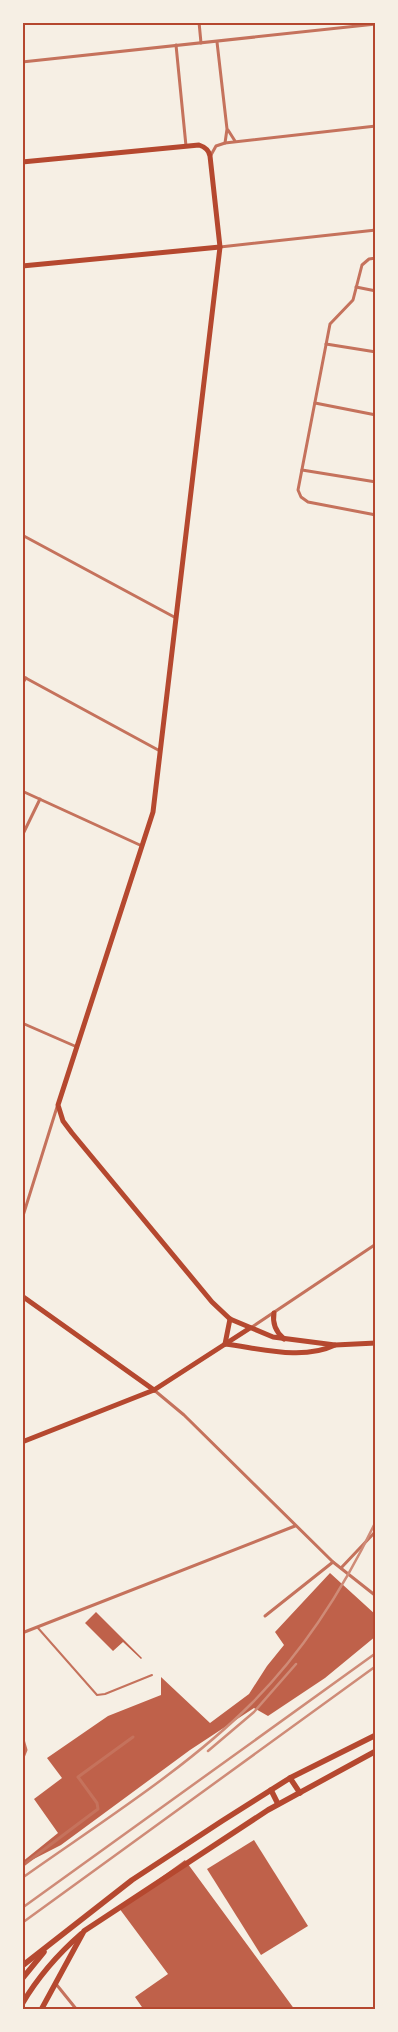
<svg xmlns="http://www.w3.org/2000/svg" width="398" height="2032" viewBox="0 0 398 2032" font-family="Overpass,sans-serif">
<rect width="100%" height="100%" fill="#f6efe4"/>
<g fill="#bf614a">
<polygon points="330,1573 376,1615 376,1636 325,1678 268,1716 254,1708 190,1750 61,1845 22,1865 22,1862 58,1833 34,1799 62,1778 47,1758 108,1716 161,1695 161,1677 210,1723 249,1694 267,1666 284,1645 275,1632"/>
<polygon points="96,1612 142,1658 141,1659 123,1642 113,1651 85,1623"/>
<polygon points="254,1840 308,1926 261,1955 207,1869"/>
<polygon points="185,1860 295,2010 144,2010 135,1997 168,1974 119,1908"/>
</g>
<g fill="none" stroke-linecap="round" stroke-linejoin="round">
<polyline stroke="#c5725c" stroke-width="2" points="38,1628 97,1695 105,1694 152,1675"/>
<g stroke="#c5725c" stroke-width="3">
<polyline points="199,22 201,43"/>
<polyline points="217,42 227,129 225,143"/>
<polyline points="176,45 186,146"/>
<polyline points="22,62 376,24"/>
<polyline points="228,130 235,141"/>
<polyline points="211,155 216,146 225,143 376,126"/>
<polyline points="220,247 376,230"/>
<polyline points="376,258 369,259 362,265 353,300 330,324 298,490 301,497 308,502 376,515"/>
<polyline points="356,287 376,291"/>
<polyline points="326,344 376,352"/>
<polyline points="315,403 376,415"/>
<polyline points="302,470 376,482"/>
<polyline points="374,515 376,507"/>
<polyline points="22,535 176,618"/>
<polyline points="22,676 160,751"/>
<polyline points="22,684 26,678"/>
<polyline points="22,791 142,846"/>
<polyline points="22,836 40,799"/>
<polyline points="22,1023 77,1047"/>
<polyline points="22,1219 57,1107"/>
<polyline points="252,1327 376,1244"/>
<polyline points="154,1390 184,1415 333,1562 376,1596"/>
<polyline points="341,1568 376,1531"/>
<polyline points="265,1616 333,1562"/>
<polyline points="22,1633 295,1526"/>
<polyline points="22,1736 26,1750 22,1760"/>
<polyline points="22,1866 98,1809 97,1803 78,1777 133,1737"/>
<polyline points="56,1984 77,2010"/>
</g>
<g stroke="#b5482f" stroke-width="5">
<path d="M22,162L199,145C205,147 209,150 210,156L220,247L153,812L58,1105L63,1121L72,1133L212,1302L230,1319L273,1337L335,1345L376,1343"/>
<polyline points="22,266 220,247"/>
<polyline points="22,1296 154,1390"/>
<path d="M274,1313C272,1324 276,1332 284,1339"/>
<path d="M225,1344C259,1348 302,1361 335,1345"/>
<polyline points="225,1344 230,1319"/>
<polyline points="22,1442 154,1390 250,1328"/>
</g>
<g stroke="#b5482f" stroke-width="5.5">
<polyline points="290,1778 300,1793"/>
<polyline points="271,1790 278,1804"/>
<polyline points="22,1966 132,1880 222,1821 290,1778 376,1735"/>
<polyline points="22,1979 44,1952"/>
<path d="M22,2004C38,1977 58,1954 81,1934"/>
<polyline points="41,2010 84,1931 268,1810 376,1751"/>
</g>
<g stroke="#cf8b77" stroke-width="2.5">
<polyline points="208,1751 254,1712 296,1664"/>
<path d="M22,1878C98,1824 186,1769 251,1704C304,1651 344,1588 376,1521"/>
<polyline points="22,1908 376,1653"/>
<polyline points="22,1923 376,1666"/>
</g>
</g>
<rect width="398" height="2032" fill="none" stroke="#f6efe4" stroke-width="48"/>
<rect x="24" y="24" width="350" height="1984" fill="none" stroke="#b5482f" stroke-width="2"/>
</svg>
